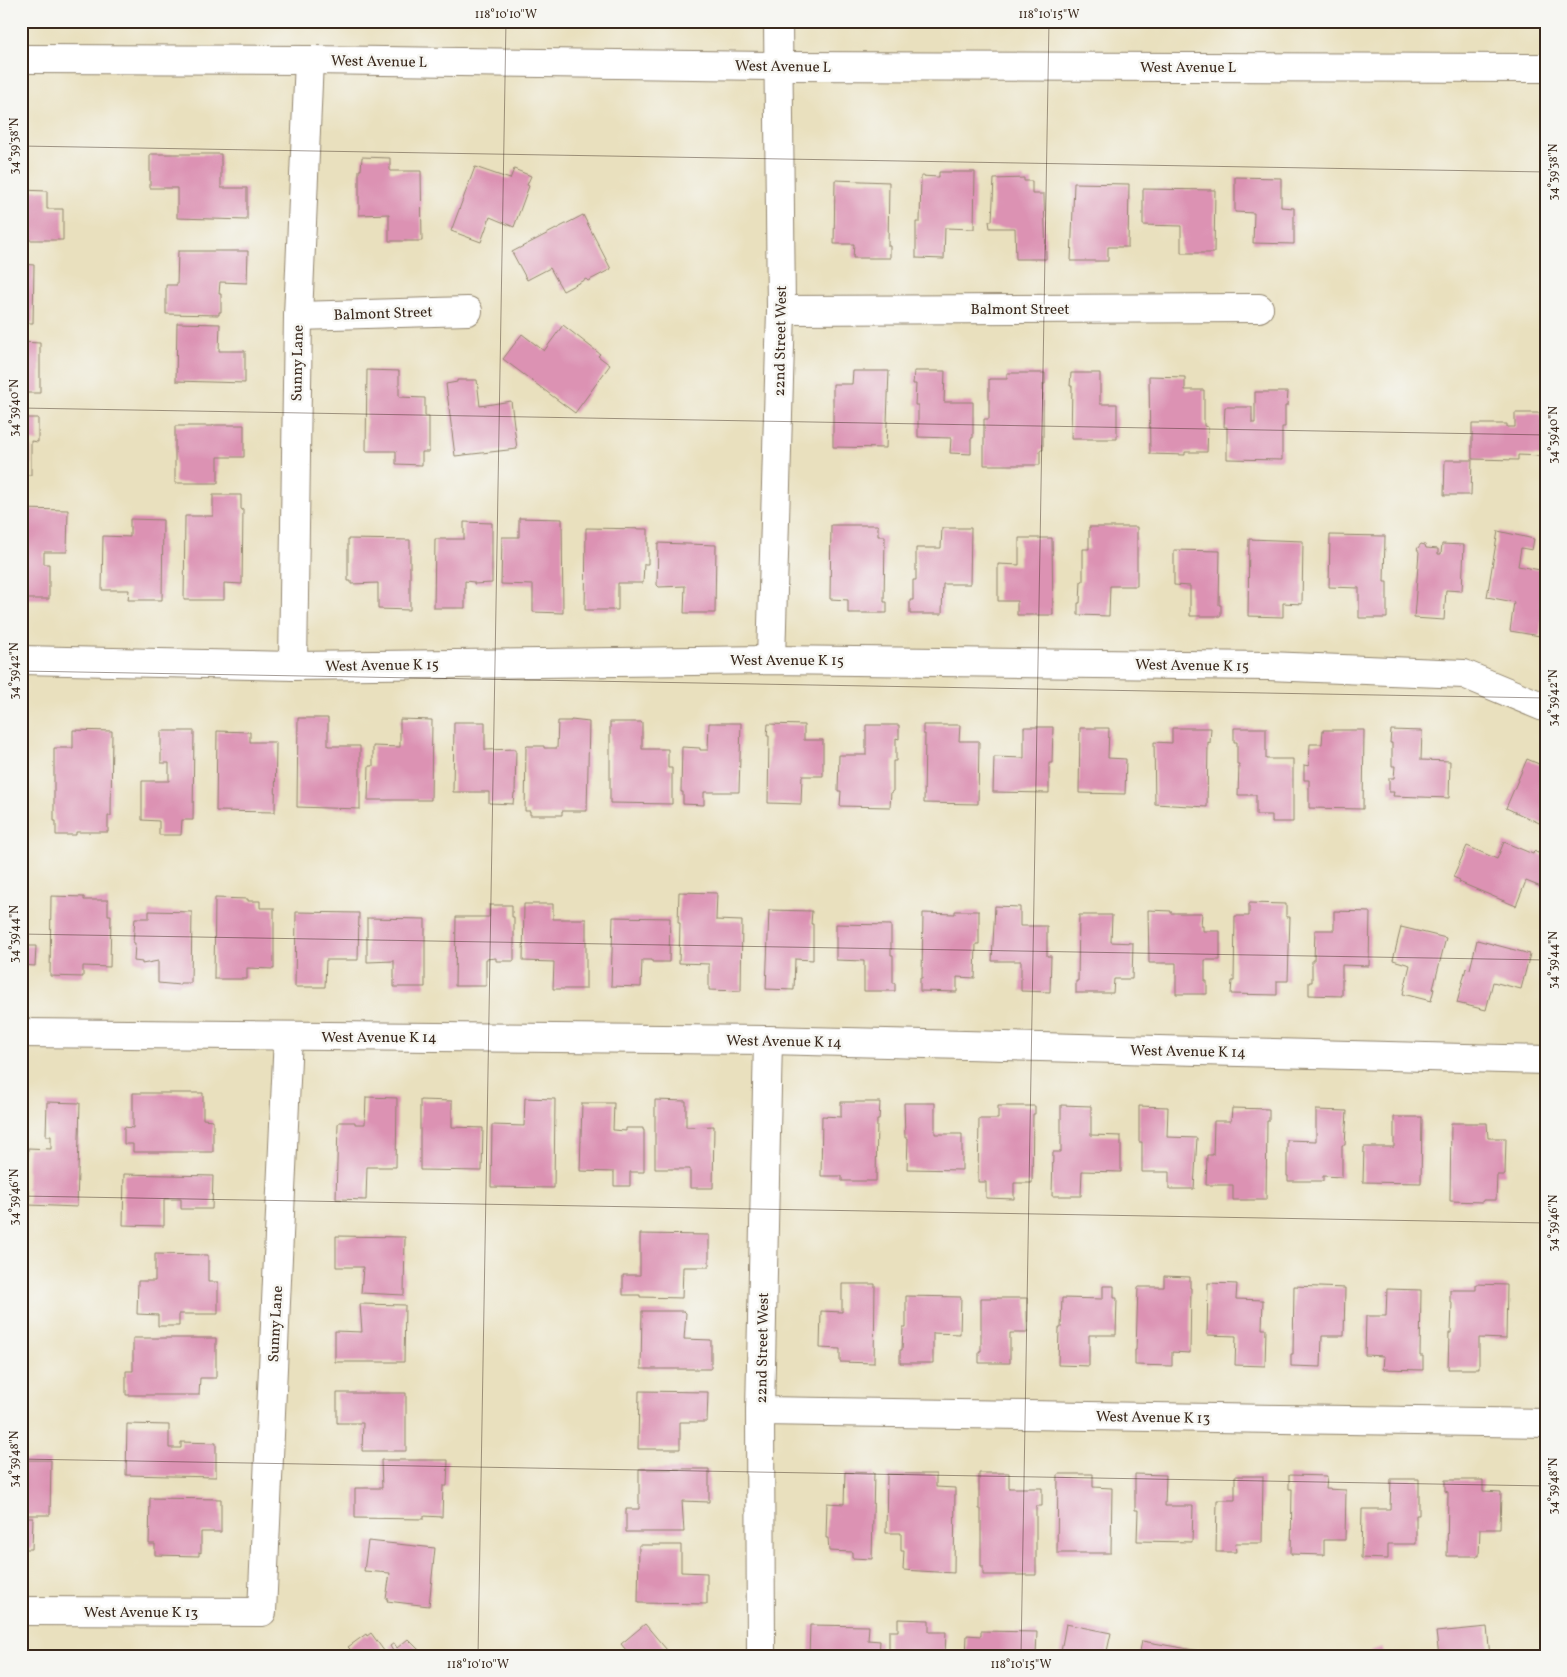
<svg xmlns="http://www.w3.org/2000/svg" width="1567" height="1677" viewBox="0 0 1567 1677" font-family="Vollkorn,serif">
<rect width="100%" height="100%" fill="#f6f6f2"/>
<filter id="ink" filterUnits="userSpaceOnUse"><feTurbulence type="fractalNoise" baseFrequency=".02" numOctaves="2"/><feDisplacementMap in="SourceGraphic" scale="10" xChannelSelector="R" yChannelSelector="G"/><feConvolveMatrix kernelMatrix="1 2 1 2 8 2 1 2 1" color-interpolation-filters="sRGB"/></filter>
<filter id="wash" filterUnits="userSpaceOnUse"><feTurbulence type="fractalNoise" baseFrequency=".0096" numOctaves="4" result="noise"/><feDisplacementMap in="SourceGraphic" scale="20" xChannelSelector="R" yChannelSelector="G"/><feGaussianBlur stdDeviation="1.12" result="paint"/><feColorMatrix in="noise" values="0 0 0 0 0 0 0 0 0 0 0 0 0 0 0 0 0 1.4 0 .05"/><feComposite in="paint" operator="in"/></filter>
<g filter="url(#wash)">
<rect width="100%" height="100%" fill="#e9e0be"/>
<g id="blocks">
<g fill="#dc92b3">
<polygon points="150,154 221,154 221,188 247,188 247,220 177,218 177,188 150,188"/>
<polygon points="362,157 390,158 390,171 421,171 422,241 389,241 389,214 359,215 359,170 361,170"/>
<polygon points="475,167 510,179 514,169 531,176 527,185 529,186 514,227 490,217 481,242 451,231"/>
<polygon points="939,172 975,172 974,229 945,228 944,259 916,258 916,222 920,222 921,176 939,177"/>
<polygon points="1235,177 1281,178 1281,207 1294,208 1294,244 1253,243 1254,213 1235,212"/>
<polygon points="1024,178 1024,181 1032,181 1032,194 1044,194 1046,259 1016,259 1015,228 990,228 989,221 992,221 994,179"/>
<polygon points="835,180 889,182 888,246 890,246 890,258 853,258 854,244 834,244"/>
<polygon points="1074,183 1129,184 1128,247 1108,247 1108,261 1071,261"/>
<polygon points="1143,189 1215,190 1214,253 1181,253 1181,226 1143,225"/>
<polygon points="21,190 47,191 47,209 63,209 63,240 21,240"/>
<polygon points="583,215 611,269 588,281 586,279 563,291 550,268 527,280 512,252"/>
<polygon points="178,251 248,251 247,283 220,282 219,294 221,294 221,312 219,312 219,315 166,314 166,285 177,285"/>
<polygon points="21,264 34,265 33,323 21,323"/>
<polygon points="177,323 220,324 219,351 245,351 245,383 176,381"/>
<polygon points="563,325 600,354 598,356 610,365 575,413 503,359 522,334 544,351"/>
<polygon points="21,342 40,343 40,393 21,393"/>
<polygon points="367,370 399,371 399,397 425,398 425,416 429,416 429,452 422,452 422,465 396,464 396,451 366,451"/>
<polygon points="853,371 889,371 886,448 833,447 833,384 852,384"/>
<polygon points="914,371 945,371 944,402 973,402 973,438 971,438 971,454 950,453 951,438 918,437 918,405 915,405 916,384 913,384"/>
<polygon points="1007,373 1045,373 1045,384 1043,384 1043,450 1040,450 1040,465 984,465 984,419 989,419 989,379 1007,379"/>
<polygon points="1071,373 1100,373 1100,404 1117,404 1117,439 1071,439 1072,386 1070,386"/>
<polygon points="1149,376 1185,377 1185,390 1204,390 1204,426 1208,427 1207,452 1185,452 1185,455 1150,454"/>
<polygon points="457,380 477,380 480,406 511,401 517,449 455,456 446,384 457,382"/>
<polygon points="1255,392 1288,392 1287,406 1285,406 1285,427 1282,427 1282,460 1227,459 1227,427 1224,427 1225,407 1252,407 1252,423 1255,423"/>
<polygon points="1515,413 1540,413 1541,418 1546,418 1546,458 1541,457 1541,456 1518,455 1518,460 1472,459 1472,424 1507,424 1507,427 1515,427"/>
<polygon points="21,418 38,418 38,442 31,441 31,475 21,475"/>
<polygon points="213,425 244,425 244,457 218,457 218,483 175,483 175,426 213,426"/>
<polygon points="1445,460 1472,460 1471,495 1444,495"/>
<polygon points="213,495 241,495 241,509 243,510 242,584 224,583 224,600 184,600 185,516 213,516"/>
<polygon points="21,509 68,510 67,552 44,552 44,564 49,564 49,599 21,599"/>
<polygon points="519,518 562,519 563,613 533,612 533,585 501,584 502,537 519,537"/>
<polygon points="130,519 163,520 162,600 128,600 129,590 102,590 103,536 130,537"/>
<polygon points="464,522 492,523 492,583 474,584 474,582 465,581 465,608 434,608 435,539 464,539"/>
<polygon points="831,525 878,525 878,536 885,536 884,602 887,602 887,613 848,613 848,600 830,599"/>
<polygon points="1089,527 1137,527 1137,586 1110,586 1109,616 1078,615 1078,603 1080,603 1081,581 1083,581 1083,549 1089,549"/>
<polygon points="586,528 648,529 648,564 644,564 643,583 618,583 618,610 585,610"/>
<polygon points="942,528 971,528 970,584 943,584 942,614 910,614 910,600 913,600 913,580 916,580 916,548 941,548"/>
<polygon points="1498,531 1534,539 1532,550 1521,548 1518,566 1546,571 1541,600 1544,601 1540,636 1510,631 1514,602 1487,597"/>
<polygon points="1330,535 1385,536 1384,582 1387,582 1387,618 1359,618 1359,588 1329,587"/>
<polygon points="1019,538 1052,538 1053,615 1017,615 1017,601 998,601 998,564 1019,565"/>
<polygon points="348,539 410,540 410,610 378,609 378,583 351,584 351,581 348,581"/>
<polygon points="1249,539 1303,541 1302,604 1283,603 1283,617 1248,616"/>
<polygon points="658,543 716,545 715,613 684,613 685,586 659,587 657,585"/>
<polygon points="1421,544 1425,545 1426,548 1438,549 1438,554 1441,554 1442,544 1464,545 1462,591 1446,590 1444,620 1414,618 1419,552 1417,549"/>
<polygon points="1174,550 1220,551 1219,605 1221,605 1221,616 1190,616 1190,586 1174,585"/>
<polygon points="298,718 328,718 328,746 360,746 360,809 297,807"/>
<polygon points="400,719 432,720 431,800 368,800 369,766 373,766 373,746 400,747"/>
<polygon points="571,720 589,722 587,811 562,811 562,815 530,815 530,811 525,811 526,747 527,746 544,746 544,748 557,748 558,721 571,721"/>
<polygon points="454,722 485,722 485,750 516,749 515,793 514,793 513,804 489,803 489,792 453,792"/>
<polygon points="610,722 642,722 642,749 668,749 668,768 672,768 672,804 610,803"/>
<polygon points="709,723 741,723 739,792 704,792 704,805 683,804 683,792 681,792 682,747 700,748 700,750 708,750"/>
<polygon points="768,724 804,725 804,740 823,740 823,776 802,776 801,804 768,803 769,736 767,736"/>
<polygon points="866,725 899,725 899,739 896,738 896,761 893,761 893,792 891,792 890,807 840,806 841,791 838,791 839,755 866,755"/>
<polygon points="923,725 960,725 959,741 979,741 978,804 924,803 925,734 923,734"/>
<polygon points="1024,727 1053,727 1052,763 1049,763 1049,793 993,792 994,757 1024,758"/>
<polygon points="1080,728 1109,728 1108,758 1126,759 1125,794 1079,793"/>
<polygon points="1172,728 1211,728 1210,743 1208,742 1207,807 1155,804 1154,742 1172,743"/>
<polygon points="1234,728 1266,728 1266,759 1293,759 1293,822 1272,822 1272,815 1256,815 1256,795 1238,795 1239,764 1237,764 1237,742 1234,742"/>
<polygon points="73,730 112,731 111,816 108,816 108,832 76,832 76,835 56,835 56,821 54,821 54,748 73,748"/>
<polygon points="1323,730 1364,730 1363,809 1309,808 1309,780 1304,780 1304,765 1309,766 1310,744 1322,744"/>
<polygon points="1391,730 1422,731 1421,760 1450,761 1449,798 1393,796 1394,792 1389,792 1389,778 1394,778 1395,766 1392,766 1392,743 1390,743"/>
<polygon points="161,731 194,731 193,820 182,820 181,835 159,835 159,821 142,820 142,781 169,781 169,763 161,763"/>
<polygon points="217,731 250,732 250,742 276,742 275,812 216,811"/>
<polygon points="1527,759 1546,767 1546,826 1506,808"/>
<polygon points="1504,842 1533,854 1534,851 1546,857 1546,889 1526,881 1516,906 1459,882 1460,880 1453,877 1467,846 1497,859"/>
<polygon points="679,892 717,893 716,920 742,921 741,991 709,990 709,964 679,963 680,923 678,923"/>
<polygon points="51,896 84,897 84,900 108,900 108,915 111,915 110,967 83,966 83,977 50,976"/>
<polygon points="215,898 248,899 248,901 260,901 260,908 274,908 274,969 247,968 247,979 214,979"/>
<polygon points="1249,903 1286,904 1286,917 1290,917 1288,981 1277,981 1277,995 1231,994 1232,981 1234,981 1235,916 1249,916"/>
<polygon points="524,904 553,904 553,919 586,919 586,989 553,989 554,962 523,961"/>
<polygon points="489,905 512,905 512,917 514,917 514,961 496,961 496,958 486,959 486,986 455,986 456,917 489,917"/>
<polygon points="995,906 1020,907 1020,926 1047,926 1047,956 1051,956 1050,992 1021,991 1021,961 992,961"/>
<polygon points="769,910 812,911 811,924 813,924 813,960 795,959 794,990 766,989"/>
<polygon points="1148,910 1171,911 1171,913 1202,913 1201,926 1203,926 1203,931 1220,931 1220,960 1205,960 1205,981 1207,981 1207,994 1176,994 1176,963 1149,963"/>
<polygon points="149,911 192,912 191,983 180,983 180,985 158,983 158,961 142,964 142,962 134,961 135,943 133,943 135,918 149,918"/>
<polygon points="955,911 979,911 979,944 976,944 975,978 957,977 957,992 920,991 920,978 922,978 923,913 955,914"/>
<polygon points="1334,911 1370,912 1369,966 1342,965 1342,996 1309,995 1309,982 1312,982 1312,960 1314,960 1315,930 1334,930"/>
<polygon points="296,912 359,913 358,960 326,960 325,987 295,987"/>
<rect x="21" y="913" width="3" height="31"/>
<polygon points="1079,915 1112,915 1111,942 1133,943 1132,979 1114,979 1113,993 1076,993 1076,981 1078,981"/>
<polygon points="613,917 670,918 669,962 652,962 652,960 642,960 641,987 611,986"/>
<polygon points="367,918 425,919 425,987 394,987 394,961 367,962"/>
<polygon points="836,924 891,925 891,955 893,955 893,983 895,983 895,991 864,991 864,961 836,960"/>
<polygon points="1401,927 1446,938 1433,989 1434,989 1431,1001 1403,994 1410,965 1393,960"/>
<polygon points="1477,940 1530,954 1521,989 1493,982 1486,1010 1457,1003 1466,968 1470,969"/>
<polygon points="21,946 36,946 35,966 21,965"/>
<polygon points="133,1093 203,1093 203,1119 213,1120 213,1152 133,1152 133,1144 124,1144 124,1127 133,1128"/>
<polygon points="366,1097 397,1098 396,1167 367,1167 366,1200 336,1199 338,1124 339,1122 355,1122 355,1124 365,1124"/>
<polygon points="525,1098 555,1099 554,1188 491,1187 492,1125 524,1126"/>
<polygon points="420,1100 452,1101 452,1127 483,1128 482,1171 420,1170"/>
<polygon points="655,1100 686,1101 686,1127 714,1126 713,1188 690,1188 690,1169 655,1169"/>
<polygon points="47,1102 80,1103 77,1207 29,1205 29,1190 27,1190 28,1148 51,1149 51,1136 46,1136"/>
<polygon points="841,1102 880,1102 879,1120 877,1120 876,1181 842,1181 842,1176 821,1176 822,1116 841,1117"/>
<polygon points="582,1103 614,1103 613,1130 626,1131 626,1128 643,1128 643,1130 644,1130 644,1172 630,1172 630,1186 614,1186 614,1172 580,1171"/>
<polygon points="904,1103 935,1103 935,1134 962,1134 962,1170 907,1169 908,1138 905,1138"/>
<polygon points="1061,1105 1091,1106 1091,1135 1121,1136 1121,1172 1082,1171 1081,1196 1052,1196 1053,1152 1061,1152"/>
<polygon points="998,1106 1035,1106 1035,1114 1033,1114 1032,1183 1014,1183 1014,1199 986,1198 986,1182 978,1182 979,1119 998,1119"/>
<polygon points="1139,1106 1168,1107 1167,1137 1197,1138 1194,1189 1169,1189 1169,1172 1142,1172 1142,1142 1139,1142"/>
<polygon points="1232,1108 1269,1109 1269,1121 1267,1121 1266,1200 1233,1200 1233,1185 1206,1185 1207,1155 1213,1155 1214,1121 1231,1121"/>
<polygon points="1316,1110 1347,1111 1345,1145 1342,1145 1342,1177 1323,1176 1323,1181 1288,1181 1288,1176 1287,1176 1287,1140 1316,1141"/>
<polygon points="1394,1117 1422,1117 1421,1183 1363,1182 1364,1147 1394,1147"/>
<polygon points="1451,1123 1487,1123 1488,1138 1506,1138 1505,1175 1497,1175 1496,1200 1483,1200 1483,1202 1450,1201"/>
<polygon points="124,1174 213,1176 212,1209 181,1209 181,1199 164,1199 164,1226 123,1225"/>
<polygon points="640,1234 709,1235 709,1267 683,1267 682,1298 640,1297 640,1295 623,1295 623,1275 640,1275"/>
<polygon points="336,1236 405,1237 404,1295 361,1293 363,1267 336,1267"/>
<polygon points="155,1254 208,1255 208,1282 218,1282 218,1314 179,1314 179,1326 158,1326 158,1315 137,1314 138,1281 155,1281"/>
<polygon points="1164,1276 1190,1277 1190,1288 1191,1288 1190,1353 1172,1352 1172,1366 1135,1365 1135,1350 1136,1350 1138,1287 1164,1287"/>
<polygon points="1208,1283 1237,1284 1236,1299 1263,1300 1262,1329 1266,1329 1265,1366 1235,1365 1236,1336 1207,1335"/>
<polygon points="842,1284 875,1284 874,1363 840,1362 840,1349 820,1348 821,1311 842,1312"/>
<polygon points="1476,1284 1507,1285 1506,1339 1479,1338 1479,1369 1448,1369 1449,1333 1451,1333 1452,1302 1450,1302 1450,1290 1476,1290"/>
<polygon points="1103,1286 1114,1286 1114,1298 1117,1298 1116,1335 1089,1335 1089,1366 1058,1365 1059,1328 1061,1328 1062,1298 1103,1299"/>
<polygon points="1294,1286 1345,1288 1344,1336 1322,1336 1321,1367 1291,1366 1291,1354 1293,1354"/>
<polygon points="1387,1289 1421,1290 1420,1356 1423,1356 1423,1370 1383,1369 1384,1356 1365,1355 1366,1316 1386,1316"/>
<polygon points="906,1296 961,1297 960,1334 933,1333 933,1363 900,1363 900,1350 902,1350 903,1327 906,1327"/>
<polygon points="981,1298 1027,1298 1027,1333 1010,1333 1010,1363 979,1363 979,1351 981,1351"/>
<polygon points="360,1304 405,1305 404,1362 335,1362 335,1331 362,1332"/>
<polygon points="642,1311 684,1311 686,1313 684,1339 711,1340 711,1369 641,1369"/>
<polygon points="133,1338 216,1338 216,1378 200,1378 199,1395 126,1395 126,1371 133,1371"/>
<polygon points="639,1391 708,1392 707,1422 680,1422 680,1449 638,1449"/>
<polygon points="337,1393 406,1393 406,1451 362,1451 363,1423 337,1423"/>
<polygon points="127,1424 169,1425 169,1448 181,1448 181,1442 216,1443 216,1477 126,1475"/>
<polygon points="21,1460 51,1460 50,1515 24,1515 24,1518 33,1518 32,1549 21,1549"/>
<polygon points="381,1460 448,1460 447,1486 443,1486 442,1517 424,1516 424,1519 355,1518 355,1488 382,1488"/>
<polygon points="639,1469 709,1469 709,1502 682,1501 684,1532 626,1532 626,1509 639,1509"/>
<polygon points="845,1472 874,1473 872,1559 852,1558 852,1552 829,1551 828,1538 826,1538 827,1503 844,1504"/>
<polygon points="979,1473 1009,1473 1009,1488 1042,1488 1042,1506 1036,1506 1036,1575 983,1575 983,1566 981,1566 981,1509 979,1509"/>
<polygon points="887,1474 936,1474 936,1487 955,1488 954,1573 903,1570 904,1551 901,1551 901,1533 886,1533"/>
<polygon points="1058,1474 1093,1474 1093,1487 1112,1488 1111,1553 1057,1553"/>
<polygon points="1135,1474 1166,1475 1165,1506 1193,1506 1192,1542 1137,1541 1138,1510 1135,1510"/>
<polygon points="1289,1475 1327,1476 1326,1489 1346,1490 1345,1540 1324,1540 1324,1555 1291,1554 1292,1489 1289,1489"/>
<polygon points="1235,1476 1263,1476 1262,1543 1235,1543 1236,1552 1216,1552 1217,1500 1235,1500"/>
<polygon points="1391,1479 1419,1479 1419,1515 1416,1515 1416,1544 1388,1544 1388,1559 1361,1558 1362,1509 1390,1509"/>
<polygon points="1445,1480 1483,1480 1483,1491 1501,1492 1500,1529 1480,1529 1479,1556 1447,1556 1448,1492 1445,1491"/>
<polygon points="150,1498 221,1499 221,1532 201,1532 201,1553 199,1552 199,1556 155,1555 155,1544 149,1544"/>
<polygon points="368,1541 435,1548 429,1606 387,1601 388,1599 386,1599 390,1573 364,1571"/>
<polygon points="639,1545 681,1545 681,1572 707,1573 707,1604 638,1603"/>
<polygon points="898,1619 929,1620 929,1632 946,1632 945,1656 889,1656 889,1631 898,1631"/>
<polygon points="645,1624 672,1656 631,1656 621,1644"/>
<polygon points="1066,1624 1111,1633 1106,1656 1060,1656"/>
<polygon points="810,1625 869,1626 868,1640 880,1641 879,1656 809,1656"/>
<polygon points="1487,1627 1490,1656 1439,1656 1436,1632"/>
<polygon points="981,1631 1037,1632 1036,1656 966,1656 967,1635 981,1636"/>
<polygon points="371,1633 387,1655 393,1651 390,1646 394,1643 397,1648 408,1639 420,1651 418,1652 421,1656 348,1656 346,1652 350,1649 348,1647 366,1634 367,1636"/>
<polygon points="1142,1641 1200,1651 1199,1656 1139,1656"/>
<polygon points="1381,1648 1384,1656 1361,1656 1361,1655"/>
</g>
</g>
</g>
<g filter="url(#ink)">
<use href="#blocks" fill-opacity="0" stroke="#92856e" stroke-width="1"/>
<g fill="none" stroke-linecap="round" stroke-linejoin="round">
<defs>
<g id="minor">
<polyline points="781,310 1259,308"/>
<polyline points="298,316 468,311"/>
<polyline points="21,660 293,666 771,660 1268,666 1464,674 1546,708"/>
<polyline points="771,660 781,310 778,21"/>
<polyline points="293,666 298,316 309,60"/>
<polyline points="21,1033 768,1040 1546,1060"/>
<polyline points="760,1411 1546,1423"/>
<polyline points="21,1611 262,1612 288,1036"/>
<polyline points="761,1656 760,1411 768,1040"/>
</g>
<polyline id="primary" points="21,59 309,60 779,66 1546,68"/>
</defs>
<use href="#minor" stroke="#92856e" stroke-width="30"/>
<use href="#primary" stroke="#92856e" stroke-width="30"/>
<use href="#minor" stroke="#fff" stroke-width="28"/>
<use href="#primary" stroke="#fff" stroke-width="28"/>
</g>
</g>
<path fill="none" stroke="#3b2a1e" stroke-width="1" stroke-opacity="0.45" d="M21,146L1546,172M21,408L1546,435M21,671L1546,698M21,934L1546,960M21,1196L1546,1223M21,1459L1546,1486M478,1656L506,21M1021,1656L1049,21"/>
<g text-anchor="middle" stroke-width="5" stroke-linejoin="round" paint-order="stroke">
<g font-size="15" fill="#3b2a1e" stroke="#f6f6f2">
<text transform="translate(379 61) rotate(1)" y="5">West Avenue L</text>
<text transform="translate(783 66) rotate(1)" y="5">West Avenue L</text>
<text x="1188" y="72">West Avenue L</text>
<text x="1020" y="314">Balmont Street</text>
<text transform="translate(383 313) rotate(-2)" y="5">Balmont Street</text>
<text transform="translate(780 341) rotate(-89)" y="5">22nd Street West</text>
<text transform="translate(297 363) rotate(-89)" y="5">Sunny Lane</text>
<text x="787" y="665">West Avenue K 15</text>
<text transform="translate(382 665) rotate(-1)" y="5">West Avenue K 15</text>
<text transform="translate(1192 665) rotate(1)" y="5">West Avenue K 15</text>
<text x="379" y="1042">West Avenue K 14</text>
<text transform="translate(784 1041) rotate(1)" y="5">West Avenue K 14</text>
<text transform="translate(1188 1051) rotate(1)" y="5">West Avenue K 14</text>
<text transform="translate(275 1324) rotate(-87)" y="5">Sunny Lane</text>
<text transform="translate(762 1348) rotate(-89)" y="5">22nd Street West</text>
<text transform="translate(1153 1417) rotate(1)" y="5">West Avenue K 13</text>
<text x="141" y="1617">West Avenue K 13</text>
</g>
</g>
<rect width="1567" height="1677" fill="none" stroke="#f6f6f2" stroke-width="55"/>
<rect x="28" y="28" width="1512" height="1622" fill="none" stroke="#3b2a1e" stroke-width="2"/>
<g font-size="12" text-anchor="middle" fill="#3b2a1e">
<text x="506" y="18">118°10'10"W</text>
<text x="1049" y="18">118°10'15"W</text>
<text transform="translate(14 146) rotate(-90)" y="4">34°39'38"N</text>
<text transform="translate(1553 172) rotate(-90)" y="4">34°39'38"N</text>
<text transform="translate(14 408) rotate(-90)" y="4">34°39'40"N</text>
<text transform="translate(1553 435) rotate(-90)" y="4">34°39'40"N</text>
<text transform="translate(14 671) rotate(-90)" y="4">34°39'42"N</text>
<text transform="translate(1553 698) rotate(-90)" y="4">34°39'42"N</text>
<text transform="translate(14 934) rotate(-90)" y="4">34°39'44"N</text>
<text transform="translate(1553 960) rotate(-90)" y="4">34°39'44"N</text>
<text transform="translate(14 1197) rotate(-90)" y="4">34°39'46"N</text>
<text transform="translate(1553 1223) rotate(-90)" y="4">34°39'46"N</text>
<text transform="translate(14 1459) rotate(-90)" y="4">34°39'48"N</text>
<text transform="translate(1553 1486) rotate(-90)" y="4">34°39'48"N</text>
<text x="478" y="1668">118°10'10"W</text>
<text x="1021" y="1668">118°10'15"W</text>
</g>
</svg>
